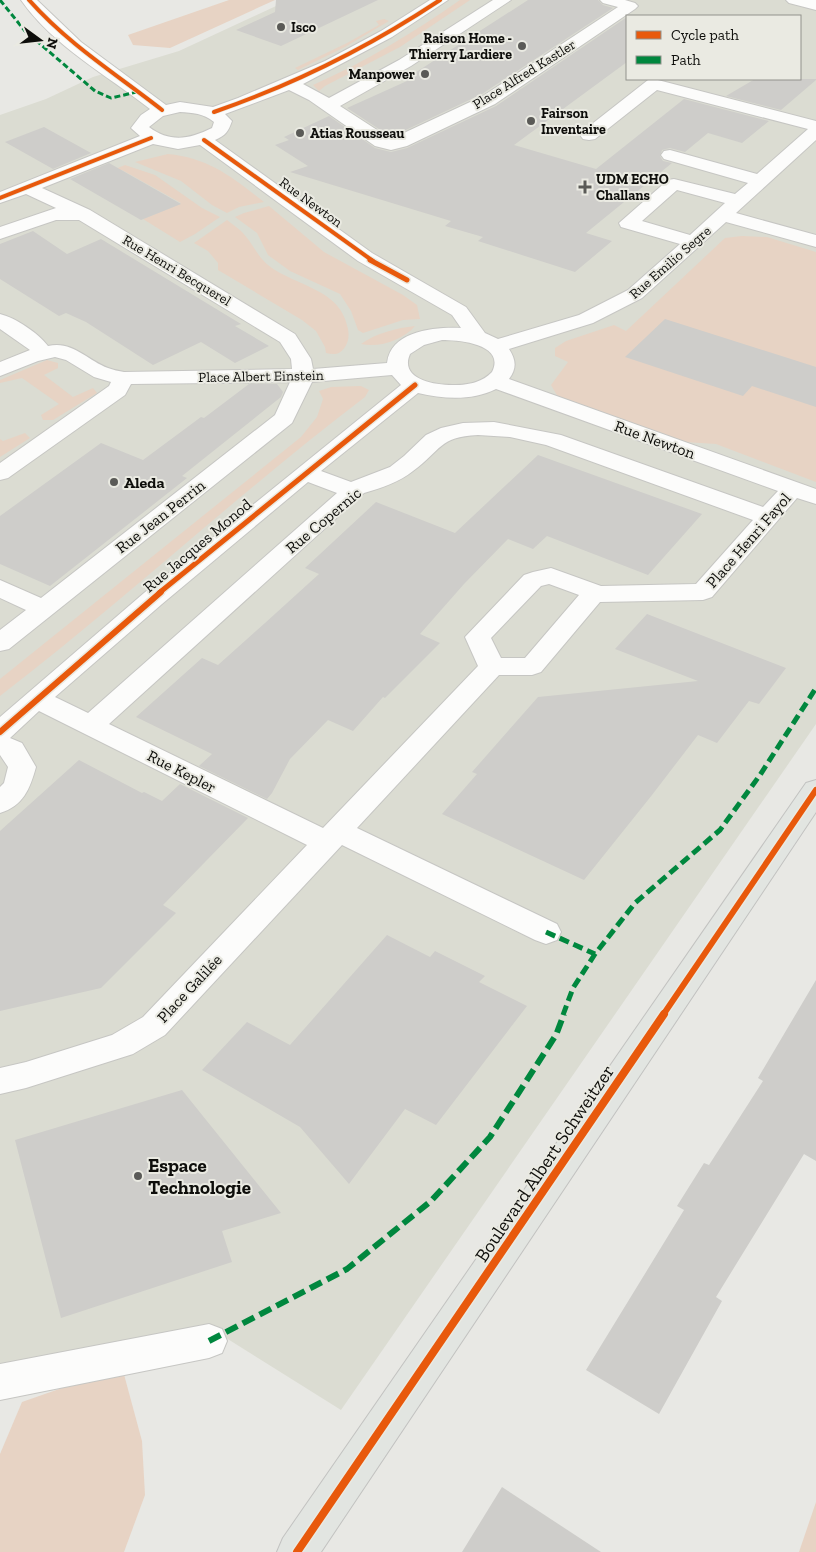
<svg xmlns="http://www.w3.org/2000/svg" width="816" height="1552" viewBox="0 0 816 1552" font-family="'Zilla Slab',serif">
<rect width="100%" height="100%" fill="#e8e8e4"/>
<path fill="#dbdcd2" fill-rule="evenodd" d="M289,0H816V724L341,1410L207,1326L0,1374V115L46,99L93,77L179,51ZM627,16H800V79H627Z"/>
<g fill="#e7d3c4">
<polygon points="229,0 275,0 170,48 133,45 128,35"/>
<path d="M460,0H470L400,47L325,86L319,91L313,85C365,62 413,33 460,0Z"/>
<polygon points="384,19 389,21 345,47 298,70 295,68 347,43 379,25 376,21"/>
<path d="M168,154C209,158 232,177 264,202L239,207L227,213L212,205L181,181L135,162Z"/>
<polygon points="125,165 155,175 202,208 220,217 195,234 180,242 143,219 181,203 122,170 84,182"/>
<polygon points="269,206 324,252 403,295 417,305 420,319 403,320 363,333 358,330 351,311 340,294 290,271 268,255 257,233 235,217 244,213"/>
<path d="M227,220C232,224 238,228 242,232C252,242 257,256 268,265C296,287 341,288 348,329C349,335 349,341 345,347C340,355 334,355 326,353L325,347L316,331L302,320L218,270V263L208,251L194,243Z"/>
<polygon points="742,236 767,237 816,252 816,482 716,444 685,442 558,397 551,385 568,362 555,356 555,348 566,341 614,325 626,331 725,238"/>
<path d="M415,326C403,340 380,348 361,344C376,333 397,328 415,326Z"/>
<polygon points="47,360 58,363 58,368 44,375 73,397 93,388 97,393 53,420 43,420 41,415 59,404 22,378 0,383 0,380"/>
<path d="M361,386L369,390L365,397C240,492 125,600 0,696V679L301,437L317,417L323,399L319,391L331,387Z"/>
<polygon points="25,433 30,438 0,457 0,439 3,441"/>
<polygon points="122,1367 142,1441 145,1495 124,1552 0,1552 0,1454 22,1402"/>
<polygon points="816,1502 816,1552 799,1552"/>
</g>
<g fill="#cecdca">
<polygon points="276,0 378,0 281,46 236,30 275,12"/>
<polygon points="528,0 598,0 603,5 613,8 482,94 391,137 347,108 407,81 404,80"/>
<polygon points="627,17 627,62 514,145 596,169 684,99 769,121 742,143 708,133 685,152 670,148 662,150 660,156 663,161 672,163 586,233 612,241 575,272 478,241 483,237 445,226 451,221 290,172 308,166 275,145 289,140 284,137 329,116 375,148 391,152 407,148 496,106"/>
<polygon points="755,79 816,79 816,80 781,110 726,96"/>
<polygon points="44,127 91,153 53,169 5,142"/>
<polygon points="109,163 181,204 141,220 70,179"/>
<polygon points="33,231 67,254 101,239 241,324 235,326 269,346 235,363 201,342 153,365 86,322 66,313 59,316 0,279 0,244"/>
<polygon points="665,319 816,367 816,407 752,386 743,396 625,357"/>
<polygon points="249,384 277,384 283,392 281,397 182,476 187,478 50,586 0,564 0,516 101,443 143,460 201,417 204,418"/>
<polygon points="538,455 702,514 648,575 547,536 533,549 508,539 464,584 420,634 440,643 385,698 383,697 353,731 328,720 290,759 272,793 267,799 199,766 212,754 136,717 202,658 218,665 265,623 319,574 305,568 376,502 455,533"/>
<polygon points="647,614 786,668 759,704 749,701 717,743 698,735 652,795 584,880 442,814 477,774 472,772 538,697 698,681 615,649"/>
<polygon points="79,760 142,793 144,792 162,801 180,784 248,818 163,905 176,913 101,988 0,1011 0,831"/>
<polygon points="387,935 430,957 435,951 485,976 479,982 527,1006 436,1125 405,1109 349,1184 300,1127 202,1070 247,1022 290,1045"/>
<polygon points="816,980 816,1161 804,1154 716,1297 722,1301 659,1414 586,1370 684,1210 677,1206 704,1163 709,1165 763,1081 758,1078"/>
<polygon points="182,1090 281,1213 222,1231 232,1262 61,1318 15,1140"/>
<polygon points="502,1487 601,1552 462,1552"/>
</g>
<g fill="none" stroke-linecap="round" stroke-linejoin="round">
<defs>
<g id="minor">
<path d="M21,0H37L81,42L166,105L180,102L213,107L238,98L325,61L381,31L430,0H448L392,37L303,84L329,98L399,60L493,0H511L411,66L340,106L391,139L483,96L618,7L603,3L600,0H625L635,3L638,6L635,9L495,104L407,146L391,150L375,146L309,100L289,90L225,114L232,121C228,132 226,135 215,140L372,253L466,307L485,333L498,339L579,315L628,290L680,244L621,227L619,223L668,180L674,179L735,194L748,183L664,159L661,155L664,151L670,150L757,174L808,129L657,90L595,139L589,140L583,139L580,135L583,131L648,80L654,79L816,121V140L736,213L816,235V247L726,222L642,298L593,323L509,349C516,360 517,368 509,379L816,489V504L797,498L712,597L703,600L600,602L541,672L532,675H499L357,828L557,924L561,932L557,940L546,944L535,940L342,845L165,1035L133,1054L26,1088L0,1094V1068L26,1062L112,1035L143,1017L307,845L39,711L10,738L22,743L36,767C30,789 23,806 0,813V787L4,783L8,767L0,755V717L144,593L401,385L392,375L312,382L292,423L9,649L0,651V630L26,610L0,598V580L41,598L275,415L290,382L131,384L125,395L8,478L0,480V463L109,386L111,382L94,377L66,360L55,357L38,361L0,376V362L30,350L0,329V314C16,318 38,333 48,346C72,340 87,360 108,368C113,370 119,371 124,372L292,369L291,359L280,342L79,220H56L0,239V227L56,208L26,194L0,203V192L140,136L131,128L141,115L150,109C107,75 53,46 21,0ZM180,112C193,113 203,113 214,122L212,128C190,139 170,143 149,127L163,116ZM153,144L178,149L200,145L358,261L452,315L461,328C436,327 391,330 387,363L313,369L311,359L295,334L90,210L42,188ZM677,190L725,203L690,235L642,221ZM442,340C459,340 506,344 492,372C487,377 482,380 476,382C457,389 396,386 410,354L424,345ZM496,389L778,491L763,507L561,435L494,422L463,423L441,428L426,435L404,456L390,467L351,482L321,471L418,393C444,399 472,401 496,389ZM478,435L510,437L546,445L753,520L696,584L601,586L551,568L533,572L524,575L465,637L478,666L323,828L109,724L364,493C382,488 399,482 413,471C442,450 438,437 478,435ZM308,482L337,493L88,713L55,697L162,604ZM549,584L579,595L525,658H501L491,638L541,586Z"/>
<polygon points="786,0 816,0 816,10 789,3"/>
<polygon points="209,1324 222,1329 227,1341 222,1353 209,1358 0,1400 0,1364"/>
</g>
<polygon id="major" points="816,780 816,812 321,1552 277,1552 283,1538 806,783"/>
</defs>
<use href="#minor" stroke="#c6c6c3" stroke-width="2"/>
<use href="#major" stroke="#c2c2c0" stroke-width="2"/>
<use href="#minor" fill="#fcfcfb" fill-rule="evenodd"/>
<use href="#major" fill="#e2e5e1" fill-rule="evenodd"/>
<polyline stroke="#00873e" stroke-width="3" stroke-dasharray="6 3" stroke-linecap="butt" points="0,0 25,31 95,91 111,98 137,92"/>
<g stroke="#00873e" stroke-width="5" stroke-dasharray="10 5" stroke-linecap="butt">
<polyline points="546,932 595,954"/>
<polyline points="563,1015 573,988 595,954 635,903 720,830 760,775 816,688"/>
</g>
<polyline stroke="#00873e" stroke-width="6" stroke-dasharray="13 6" stroke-linecap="butt" points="209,1341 347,1269 431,1201 490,1137 556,1035 564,1014"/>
<defs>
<g id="cycleway-far3">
<path d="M29,0C68,44 116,74 162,110"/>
<path d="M214,112C295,84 369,47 440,0"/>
<polyline points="204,140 373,261"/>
<polyline points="0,198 151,138"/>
</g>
<g id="cycleway-far2">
<polyline points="370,260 407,280"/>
<polyline points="159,593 415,385"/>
</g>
<g id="cycleway-far1">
<polyline points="0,732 161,592"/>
<polyline points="663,1015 816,790"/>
</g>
<polyline id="cycleway" points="297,1552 664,1014"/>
</defs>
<use href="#cycleway-far3" stroke="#eaeae2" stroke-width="5.5"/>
<use href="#cycleway-far2" stroke="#eaeae2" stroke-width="8"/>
<use href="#cycleway-far1" stroke="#eaeae2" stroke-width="9"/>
<use href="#cycleway" stroke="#eaeae2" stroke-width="11"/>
<use href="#cycleway-far3" stroke="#e8590c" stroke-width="4"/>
<use href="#cycleway-far2" stroke="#e8590c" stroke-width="5"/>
<use href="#cycleway-far1" stroke="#e8590c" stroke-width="6"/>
<use href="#cycleway" stroke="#e8590c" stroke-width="8"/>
</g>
<g fill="#5a5a57" stroke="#eaeae2" stroke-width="2">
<circle cx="281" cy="27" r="5"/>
<circle cx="522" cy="46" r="5"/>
<circle cx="425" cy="74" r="5"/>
<circle cx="531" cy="121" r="5"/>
<circle cx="300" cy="133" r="5"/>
<path d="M582.5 179.5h5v5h5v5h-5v5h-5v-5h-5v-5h5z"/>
<circle cx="114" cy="482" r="5"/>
<circle cx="138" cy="1176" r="5"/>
</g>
<g text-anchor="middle" stroke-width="4" stroke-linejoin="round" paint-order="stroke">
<g font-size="14" font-weight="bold" fill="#0e0e0b" stroke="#eaeae2" text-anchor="start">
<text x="291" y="32">Isco</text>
<text x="512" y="43" text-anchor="end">Raison Home -<tspan x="512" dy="16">Thierry Lardiere</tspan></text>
<text x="415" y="79" text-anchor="end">Manpower</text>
<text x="541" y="118">Fairson<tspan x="541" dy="16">Inventaire</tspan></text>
<text x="310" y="138">Atias Rousseau</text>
<text x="596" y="184">UDM ECHO<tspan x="596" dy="16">Challans</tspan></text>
</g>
<g font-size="14" fill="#0e0e0b" stroke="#eaeae2">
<text transform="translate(524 74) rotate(-32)" y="5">Place Alfred Kastler</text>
<text transform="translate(311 202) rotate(36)" y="5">Rue Newton</text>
<text transform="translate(670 262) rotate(-41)" y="5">Rue Emilio Segre</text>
<text transform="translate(177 270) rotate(31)" y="5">Rue Henri Becquerel</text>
<text transform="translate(261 376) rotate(-1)" y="5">Place Albert Einstein</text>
</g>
<g font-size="16" fill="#0e0e0b" stroke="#eaeae2">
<text transform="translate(655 439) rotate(20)" y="6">Rue Newton</text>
<text transform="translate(160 516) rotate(-38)" y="6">Rue Jean Perrin</text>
<text transform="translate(323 520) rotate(-40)" y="6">Rue Copernic</text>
<text transform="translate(748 540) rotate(-49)" y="6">Place Henri Fayol</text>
<text transform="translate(197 545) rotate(-40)" y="6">Rue Jacques Monod</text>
<text transform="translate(182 771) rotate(27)" y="6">Rue Kepler</text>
<text transform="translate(189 988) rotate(-47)" y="6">Place Galilée</text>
</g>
<g font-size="16" font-weight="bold" fill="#0e0e0b" stroke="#eaeae2" text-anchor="start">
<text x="124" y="488">Aleda</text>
</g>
<g font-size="19" fill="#0e0e0b" stroke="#eaeae2">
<text transform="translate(544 1163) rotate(-56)" y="7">Boulevard Albert Schweitzer</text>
</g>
<g font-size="19" font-weight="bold" fill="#0e0e0b" stroke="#eaeae2" text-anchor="start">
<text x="148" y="1172">Espace<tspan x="148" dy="22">Technologie</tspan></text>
</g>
</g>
<rect x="626" y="15" width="175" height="65" fill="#eaeae2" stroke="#92928c"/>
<rect x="636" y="31" width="25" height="8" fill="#e8590c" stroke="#92928c"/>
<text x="671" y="40" font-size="15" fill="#0e0e0b">Cycle path</text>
<rect x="636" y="56" width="25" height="8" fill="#00873e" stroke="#92928c"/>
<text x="671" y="65" font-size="15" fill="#0e0e0b">Path</text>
<g transform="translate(40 40) rotate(105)" stroke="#eaeae2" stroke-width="4" paint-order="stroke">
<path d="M0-4L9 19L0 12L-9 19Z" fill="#0e0e0b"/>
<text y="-8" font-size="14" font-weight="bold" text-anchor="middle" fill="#0e0e0b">N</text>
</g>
</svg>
